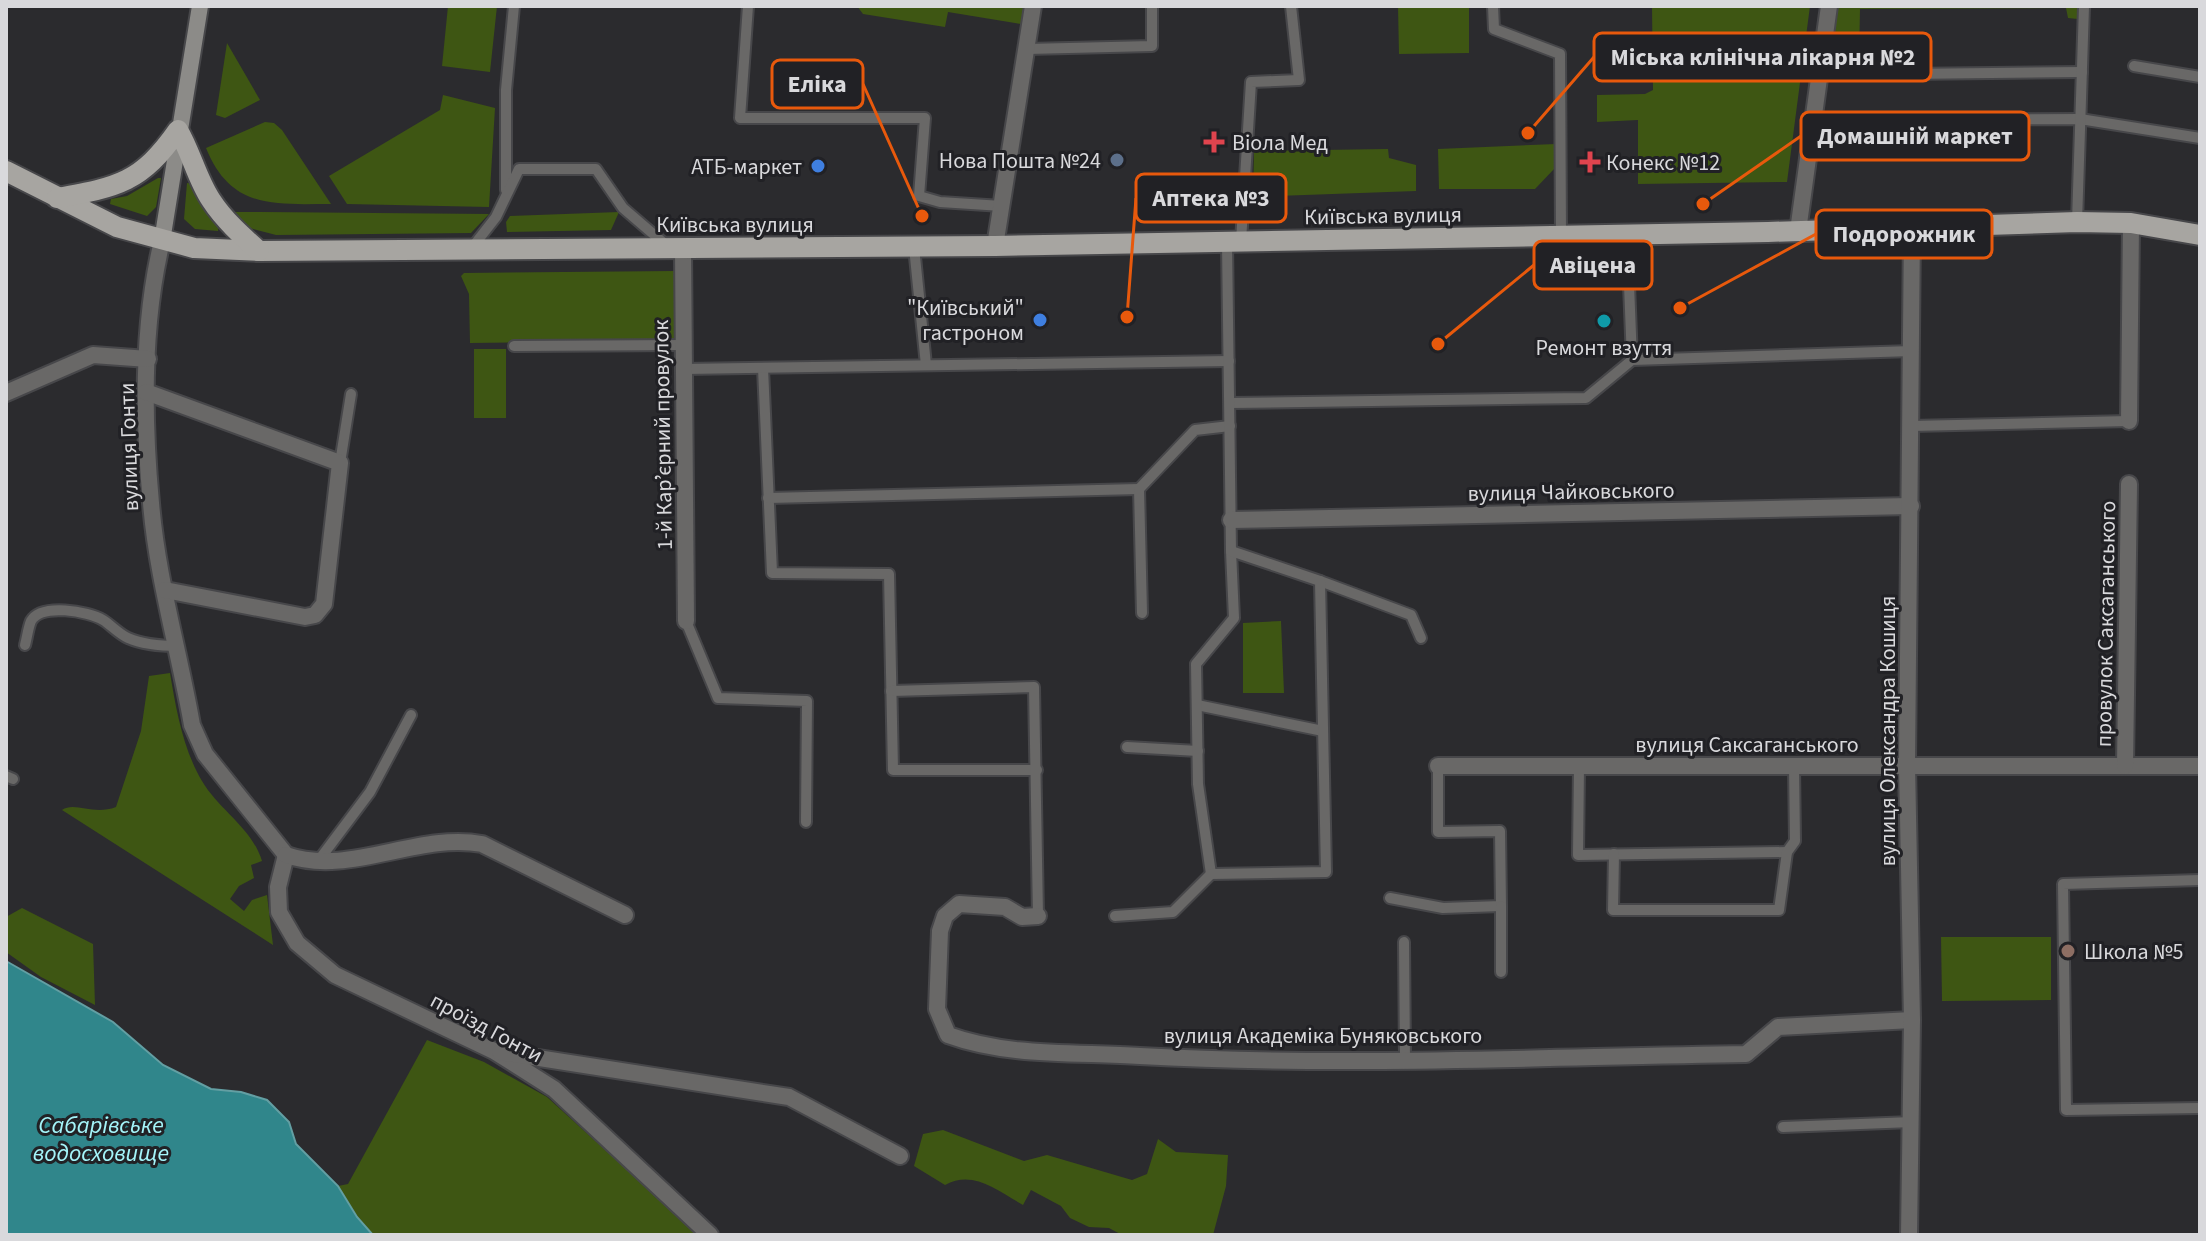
<svg xmlns="http://www.w3.org/2000/svg" width="2206" height="1241" viewBox="0 0 2206 1241" font-family="'Source Sans 3',sans-serif">
<rect width="100%" height="100%" fill="#2b2b2e"/>
<g fill="#3e5613">
<polygon points="448,6 497,6 490,72 442,66"/>
<polygon points="857,6 1024,6 1021,24 948,12 945,27 863,14"/>
<polygon points="1398,6 1469,6 1469,53 1399,54"/>
<polygon points="1652,6 1810,6 1787,182 1638,184 1638,120 1597,122 1597,95 1645,94 1653,90"/>
<polygon points="1837,6 2078,6 2078,19 2068,18 2066,8 1860,9 1859,60 1884,61 1884,71 1828,72"/>
<polygon points="227,43 260,100 225,118 216,115"/>
<polygon points="443,95 495,108 489,207 347,204 329,176 440,110"/>
<path d="M265,122L274,123L282,130L331,204C275,204 231,210 206,148Z"/>
<polygon points="1556,144 1555,168 1535,189 1439,189 1438,149"/>
<polygon points="1388,149 1389,158 1416,165 1416,191 1253,197 1254,151"/>
<polygon points="158,178 161,178 156,207 147,216 110,204 111,199 127,196"/>
<polygon points="187,183 194,184 199,199 219,224 218,231 195,229 184,219"/>
<polygon points="231,212 262,212 489,214 471,233 276,235 246,227"/>
<polygon points="619,212 611,230 507,232 506,222 510,216"/>
<polygon points="675,271 675,341 470,343 469,294 461,276 464,273"/>
<rect x="474" y="349" width="32" height="69"/>
<polygon points="1281,621 1284,693 1243,693 1243,623"/>
<path d="M170,673C176,709 183,749 202,781C219,810 252,828 262,861L251,865L254,878L239,886L230,899L244,911L252,900L267,895L273,945L62,810C75,801 93,816 116,807L141,731L149,676Z"/>
<polygon points="22,908 93,944 95,1005 41,977 6,952 6,917"/>
<polygon points="1941,937 2051,937 2051,1000 1942,1001"/>
<polygon points="427,1040 484,1062 547,1097 699,1235 373,1235 357,1217 338,1186 348,1184"/>
<path d="M943,1130L1024,1161L1047,1155L1132,1180L1147,1174L1158,1139L1176,1152L1228,1155L1226,1186L1213,1235H1122L1109,1228L1089,1227L1070,1218L1061,1206L1031,1190L1023,1205C998,1191 973,1169 945,1185L914,1166L923,1134Z"/>
</g>
<polygon fill="#30868b" stroke="#639fa3" stroke-width="2" points="6,961 113,1022 163,1065 211,1089 241,1092 267,1100 289,1122 296,1144 338,1186 357,1217 373,1235 6,1235"/>
<g fill="none" stroke-linecap="round" stroke-linejoin="round">
<defs>
<g id="lane">
<polyline points="748,6 740,118 925,118 919,196 940,202 1002,206"/>
<polyline points="1493,6 1494,29 1560,54 1561,235"/>
<polyline points="1027,49 1152,46 1152,6"/>
<polyline points="2134,66 2200,77"/>
<polyline points="1820,75 2082,72"/>
<polyline points="1813,120 2080,119 2200,138"/>
<polyline points="506,190 506,90 514,6"/>
<polyline points="2077,222 2084,6"/>
<polyline points="1241,241 1251,82 1299,80 1291,6"/>
<polyline points="914,247 926,365"/>
<polyline points="471,249 496,217 519,169 596,169 623,208 666,245"/>
<polyline points="514,346 683,345"/>
<polyline points="1632,360 1912,351"/>
<polyline points="763,368 772,573 889,574 893,770 1037,770"/>
<polyline points="684,369 1229,361"/>
<polyline points="1230,403 1586,398 1632,360 1627,234"/>
<polyline points="1911,426 2129,421"/>
<polyline points="340,463 351,394"/>
<polyline points="768,498 1139,489"/>
<polyline points="1320,581 1411,615 1421,638"/>
<polyline points="1142,613 1139,489 1195,430 1230,426"/>
<polyline points="686,621 718,698 807,701 806,822"/>
<path d="M25,645C27,638 28,628 31,621C41,603 88,611 103,620C111,625 119,634 128,638C144,645 161,646 178,646"/>
<polyline points="891,691 1034,687 1038,916"/>
<polyline points="1197,705 1323,731"/>
<polyline points="1127,747 1198,751"/>
<polyline points="1579,766 1578,855 1787,852"/>
<polyline points="6,776 13,779"/>
<polyline points="1614,854 1613,910 1779,910 1787,852 1795,841 1794,766"/>
<polyline points="319,860 370,792 411,715"/>
<polyline points="1211,874 1198,784 1196,664 1234,618 1231,551"/>
<polyline points="2200,880 2063,884 2066,1110 2200,1108"/>
<polyline points="1390,898 1443,908 1501,906 1500,831 1438,832 1438,766"/>
<polyline points="1501,906 1501,972"/>
<polyline points="1115,916 1173,912 1211,874 1326,872 1320,581 1231,551 1227,242"/>
<polyline points="1404,942 1405,1060"/>
<polyline points="1783,1127 1912,1122"/>
</g>
<g id="street">
<polyline points="1798,231 1829,6"/>
<path d="M162,241C142,324 143,418 151,503C157,577 179,651 192,725L205,754L286,855"/>
<polyline points="995,246 1033,6"/>
<polyline points="683,249 686,621"/>
<polyline points="146,392 340,463 324,604 315,615 305,617 165,590"/>
<polyline points="6,393 93,355 148,359"/>
<polyline points="2129,421 2131,223"/>
<polyline points="1231,520 1911,506"/>
<polyline points="1438,766 2200,766"/>
<polyline points="2125,766 2129,484"/>
<polyline points="286,855 278,887 279,912 297,943 335,975 494,1051 554,1089 710,1235"/>
<path d="M286,855C350,877 417,832 482,844L625,915"/>
<path d="M1038,916L1022,917L1005,907L959,904L945,916L940,931L937,1009L948,1035C1008,1057 1077,1052 1140,1056C1341,1067 1544,1057 1746,1054L1778,1027L1912,1020"/>
<polyline points="500,1052 789,1097 900,1156"/>
<polyline points="1909,1235 1912,1020 1907,765 1912,227"/>
</g>
<polyline id="secondary" points="162,241 200,6"/>
<g id="primary">
<polyline points="6,171 117,227 194,248 259,251 995,246 1768,232 2077,222 2131,223 2200,235"/>
<path d="M57,198C118,187 141,183 178,130C191,152 197,179 211,200C224,220 242,236 259,251"/>
</g>
</defs>
<use href="#lane" stroke="#47474a" stroke-width="14"/>
<use href="#street" stroke="#47474a" stroke-width="20"/>
<use href="#secondary" stroke="#47474a" stroke-width="20"/>
<use href="#primary" stroke="#47474a" stroke-width="24"/>
<use href="#lane" stroke="#696867" stroke-width="10"/>
<use href="#street" stroke="#696867" stroke-width="16"/>
<use href="#secondary" stroke="#8c8b88" stroke-width="16"/>
<use href="#primary" stroke="#a7a5a1" stroke-width="20"/>
</g>
<g fill="#e0444e" stroke="#212125" stroke-width="3">
<path d="M1210 130h8v8h8v8h-8v8h-8v-8h-8v-8h8z"/>
<path d="M1586 150h8v8h8v8h-8v8h-8v-8h-8v-8h8z"/>
</g>
<circle fill="#5c6f8a" stroke="#212125" stroke-width="3" cx="1117" cy="160" r="8"/>
<g fill="#3f7fe0" stroke="#212125" stroke-width="3">
<circle cx="818" cy="166" r="8"/>
<circle cx="1040" cy="320" r="8"/>
</g>
<circle fill="#0f9aa8" stroke="#212125" stroke-width="3" cx="1604" cy="321" r="8"/>
<circle fill="#8d6e63" stroke="#212125" stroke-width="3" cx="2068" cy="951" r="8"/>
<g text-anchor="middle" stroke-width="6" stroke-linejoin="round" paint-order="stroke">
<g font-size="22" fill="#d9d9dc" stroke="#212125" text-anchor="start">
<text x="1232" y="150">Віола Мед</text>
<text x="1101" y="168" text-anchor="end">Нова Пошта №24</text>
<text x="1606" y="170">Конекс №12</text>
<text x="802" y="174" text-anchor="end">АТБ-маркет</text>
<text x="1024" y="315" text-anchor="end">"Київський"<tspan x="1024" dy="25">гастроном</tspan></text>
<text x="1604" y="355" text-anchor="middle">Ремонт взуття</text>
<text x="2084" y="959">Школа №5</text>
</g>
<g font-size="22" fill="#d9d9dc" stroke="#212125">
<text transform="translate(1383 215) rotate(-1)" y="8">Київська вулиця</text>
<text x="735" y="232">Київська вулиця</text>
<text transform="translate(662 435) rotate(-91)" y="8">1-й Карʼєрний провулок</text>
<text transform="translate(128 447) rotate(-92)" y="8">вулиця Гонти</text>
<text transform="translate(1571 491) rotate(-1)" y="8">вулиця Чайковського</text>
<text transform="translate(2105 624) rotate(-89)" y="8">провулок Саксаганського</text>
<text transform="translate(1887 731) rotate(-90)" y="8">вулиця Олександра Кошиця</text>
<text x="1747" y="752">вулиця Саксаганського</text>
<text transform="translate(487 1027) rotate(28)" y="8">проїзд Гонти</text>
<text x="1323" y="1043">вулиця Академіка Буняковського</text>
</g>
<g font-size="24" font-style="italic" fill="#a4f4f9" stroke="#212125">
<text x="101" y="1133">Сабарівське<tspan x="101" dy="28">водосховище</tspan></text>
</g>
</g>
<path fill="none" stroke="#e8590c" stroke-width="3" d="M1528 133L1594 57M922 216L863 84M1703 204L1801 136M1127 317L1136 198M1680 308L1816 234M1438 344L1534 265"/>
<g fill="#e8590c" stroke="#212125" stroke-width="3">
<circle cx="1528" cy="133" r="8"/>
<circle cx="922" cy="216" r="8"/>
<circle cx="1703" cy="204" r="8"/>
<circle cx="1127" cy="317" r="8"/>
<circle cx="1680" cy="308" r="8"/>
<circle cx="1438" cy="344" r="8"/>
</g>
<g fill="#212125" stroke="#e8590c" stroke-width="3">
<rect x="1594" y="33" width="337" height="48" rx="8"/>
<rect x="772" y="60" width="91" height="48" rx="8"/>
<rect x="1801" y="112" width="228" height="48" rx="8"/>
<rect x="1136" y="174" width="150" height="48" rx="8"/>
<rect x="1816" y="210" width="176" height="48" rx="8"/>
<rect x="1534" y="241" width="118" height="48" rx="8"/>
</g>
<g font-size="24" text-anchor="middle" font-weight="bold" fill="#d9d9dc">
<text x="1763" y="65">Міська клінічна лікарня №2</text>
<text x="817" y="92">Еліка</text>
<text x="1915" y="144">Домашній маркет</text>
<text x="1211" y="206">Аптека №3</text>
<text x="1904" y="242">Подорожник</text>
<text x="1593" y="273">Авіцена</text>
</g>
<rect width="2206" height="1241" fill="none" stroke="#d9d9dc" stroke-width="16"/>
</svg>
